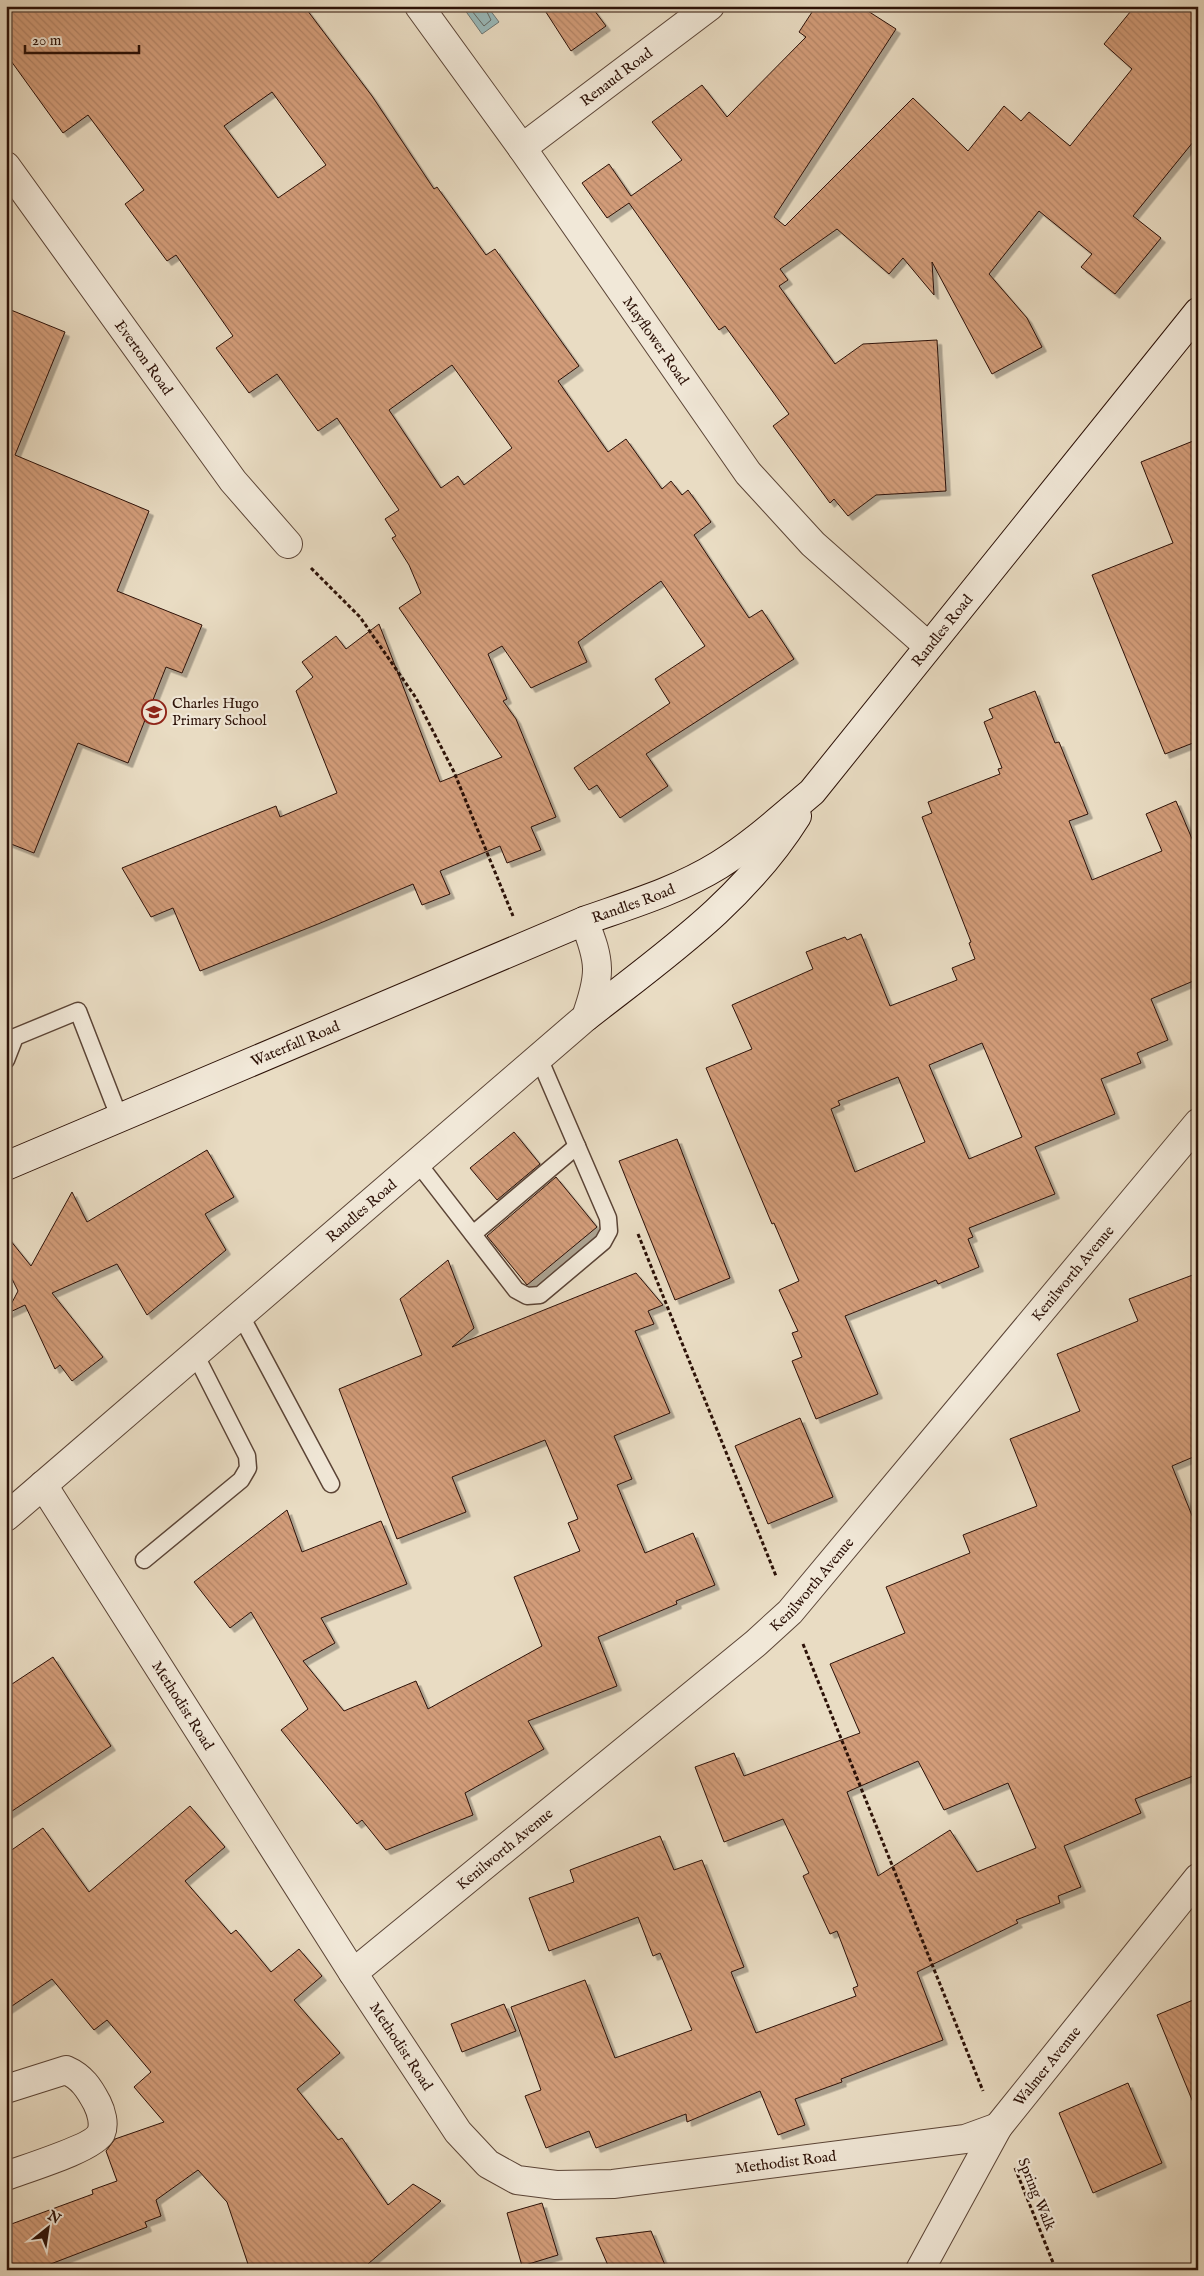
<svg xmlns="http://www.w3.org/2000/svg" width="1204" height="2276" viewBox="0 0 1204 2276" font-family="'IM FELL English',serif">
<defs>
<pattern id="building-back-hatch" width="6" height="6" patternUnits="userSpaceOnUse" patternTransform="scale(1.25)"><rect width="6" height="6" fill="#d29c79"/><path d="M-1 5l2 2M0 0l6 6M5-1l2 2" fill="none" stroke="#b48567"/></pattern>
<filter id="shadow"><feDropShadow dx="4.5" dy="4.5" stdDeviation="0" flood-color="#0004"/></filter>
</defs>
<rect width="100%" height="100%" fill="#e9dcc3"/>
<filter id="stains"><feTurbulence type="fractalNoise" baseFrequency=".004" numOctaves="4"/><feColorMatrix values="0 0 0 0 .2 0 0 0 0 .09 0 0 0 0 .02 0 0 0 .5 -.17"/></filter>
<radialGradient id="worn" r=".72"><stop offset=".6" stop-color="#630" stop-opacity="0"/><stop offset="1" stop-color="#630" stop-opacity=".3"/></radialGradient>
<polygon fill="#99babb" stroke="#6d7673" points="462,6 487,6 499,22 482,34"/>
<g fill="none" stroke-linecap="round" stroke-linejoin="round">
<polyline stroke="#626661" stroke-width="1" points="468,6 484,26 491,20 484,6"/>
</g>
<g fill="url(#building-back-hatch)" stroke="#2c1107" fill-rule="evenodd" filter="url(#shadow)">
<path d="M6,6H304L372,96L434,189L437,187L486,255L495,249L579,366L558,381L608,452L626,439L662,489L671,481L682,495L688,490L711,522L694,535L749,618L762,610L794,659L646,754L668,786L620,818L597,785L589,790L574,768L670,703L655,679L705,646L661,581L578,642L587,662L531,688L502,646L488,654L507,699L503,701L516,719L556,817L531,827L541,850L507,863L500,846L440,871L450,894L422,905L413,884L318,924L200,971L173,908L151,917L122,868L276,806L280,817L337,793L296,691L313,677L302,662L336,636L346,649L379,624L440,782L502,757L399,608L421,593L409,565L392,538L396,536L385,519L399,510L337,418L318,431L277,374L249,393L216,348L233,336L176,255L167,261L125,204L144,190L88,115L63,133L6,54ZM272,92L326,165L278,198L224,126ZM452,365L512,448L464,485L458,476L441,488L389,410Z"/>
<polygon points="542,6 591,6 606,26 571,51"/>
<polygon points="816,6 860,6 896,29 774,217 785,226 913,98 968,151 1004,106 1021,121 1029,112 1070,146 1132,69 1104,44 1135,6 1198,6 1198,136 1133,216 1161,238 1115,294 1081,267 1092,254 1039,211 989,274 1027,318 1042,347 992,374 932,262 934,295 903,258 889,274 837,229 780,269 788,280 779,286 835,364 863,344 937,340 946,491 876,495 848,516 834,499 830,503 773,426 789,414 725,326 719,330 629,203 607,218 582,183 609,164 631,196 682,160 652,122 702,85 727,117 806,37 799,32"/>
<polygon points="6,308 65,332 15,455 149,511 117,591 202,625 182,673 166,667 128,763 78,743 34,853 6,842"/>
<polygon points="1198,439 1198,741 1165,754 1092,575 1173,543 1141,462"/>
<path d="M1035,691L1055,743L1059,742L1088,814L1069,821L1092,880L1162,851L1146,814L1176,801L1198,853V979L1151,999L1168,1040L1137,1053L1141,1063L1101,1079L1115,1114L1035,1147L1055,1194L969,1228L973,1237L968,1239L979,1267L938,1284L936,1280L845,1316L878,1394L816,1419L792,1361L802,1357L792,1333L798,1331L779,1290L799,1281L774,1223L772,1224L706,1068L752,1049L732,1005L813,969L806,952L845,937L847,940L861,934L890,1006L957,980L952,968L975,959L969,943L971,942L922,817L932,813L928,802L1000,774L998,769L1002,768L984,722L993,718L989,709ZM982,1043L1022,1137L969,1159L929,1065ZM898,1077L925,1142L855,1172L831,1109L840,1105L838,1101Z"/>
<polygon points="514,1132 540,1164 497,1200 470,1168"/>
<polygon points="677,1139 730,1278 675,1300 619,1161"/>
<polygon points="207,1150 234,1197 205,1214 226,1250 147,1315 117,1264 52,1293 103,1357 72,1381 60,1365 55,1369 25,1305 6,1314 18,1291 6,1267 6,1235 31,1266 72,1192 87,1222"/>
<polygon points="556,1177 597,1227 527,1285 487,1236"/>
<polygon points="448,1260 474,1328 452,1347 636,1273 663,1305 648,1311 654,1324 635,1331 670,1413 614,1436 632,1479 617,1485 645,1553 693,1533 715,1585 676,1601 677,1604 598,1637 617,1686 528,1721 544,1749 465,1793 473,1815 386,1850 362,1820 357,1824 281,1730 308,1709 251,1612 230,1628 194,1582 287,1510 302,1552 381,1521 407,1584 321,1618 335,1643 303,1661 344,1711 416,1681 428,1709 542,1646 514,1577 580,1551 568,1523 578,1519 545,1440 452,1477 466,1512 397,1539 339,1389 422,1355 400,1299"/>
<path d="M1198,1273V1455L1172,1466L1193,1518L1198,1522V1774L1135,1799L1141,1813L1064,1846L1081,1887L1058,1896L1060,1903L1016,1920L1018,1923L917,1972L943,2040L841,2079L842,2082L795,2099L805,2125L778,2135L760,2091L687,2122L686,2114L596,2148L589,2131L546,2148L525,2096L541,2090L511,2007L585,1980L615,2058L692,2030L660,1953L653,1956L638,1917L549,1951L529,1898L574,1882L570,1870L660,1836L674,1870L702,1860L744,1967L731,1972L756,2033L856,1996L853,1988L858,1986L837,1931L830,1934L803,1876L809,1873L783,1819L724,1842L695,1767L734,1753L744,1776L860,1733L830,1664L905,1633L886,1587L970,1553L963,1535L1037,1506L1010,1439L1080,1411L1057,1354L1138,1321L1129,1299ZM918,1761L944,1810L1008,1783L1036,1848L977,1872L950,1830L878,1876L847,1792Z"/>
<polygon points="800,1418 833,1497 768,1524 735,1446"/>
<polygon points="53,1657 111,1746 6,1815 6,1688"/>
<polygon points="190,1806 225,1847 185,1881 231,1934 236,1930 271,1972 299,1949 322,1976 294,2000 340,2053 297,2089 338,2140 342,2138 388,2205 413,2184 441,2201 361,2270 250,2270 227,2202 198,2170 156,2200 161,2216 145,2222 147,2227 35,2270 6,2270 6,2226 93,2194 92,2190 117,2181 106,2151 115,2139 164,2122 134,2087 151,2072 107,2020 94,2030 52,1979 6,2010 6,1854 43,1828 89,1892"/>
<polygon points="1198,1998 1198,2112 1197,2112 1157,2015"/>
<polygon points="504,2004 516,2031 462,2052 451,2024"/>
<polygon points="1128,2083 1162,2163 1093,2193 1059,2113"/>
<polygon points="542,2203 558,2255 522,2266 507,2213"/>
<polygon points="651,2231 667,2270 610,2270 596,2238"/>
</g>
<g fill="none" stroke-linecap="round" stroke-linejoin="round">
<defs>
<g id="lane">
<polyline points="6,1060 15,1037 78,1011 120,1119"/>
<polyline points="417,1162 516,1290 527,1296 540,1295 603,1242 609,1231 608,1218 539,1058"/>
<polyline points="473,1234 577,1146"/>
<polyline points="240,1314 331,1484"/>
<polyline points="144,1560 241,1480 248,1468 247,1456 195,1354"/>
</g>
<g id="street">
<path id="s1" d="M419,6L522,148L748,473L813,544L928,646"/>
<path id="s2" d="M522,148L710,6"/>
<path id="s3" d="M6,166L233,481L288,544"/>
<path id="s4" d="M43,1485L353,1973L458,2132L488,2164L517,2180L556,2185L613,2184L965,2139L998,2127"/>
<path id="s5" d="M6,1517L586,1017C601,975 601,962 584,921"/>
<path id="s6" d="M353,1973L756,1643L790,1612L1198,1123"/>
<path d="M6,2089L66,2070C82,2077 89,2088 97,2103C101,2111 105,2124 101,2133C94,2148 24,2169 6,2176"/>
<path id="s7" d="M920,2270L998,2127L1198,1878"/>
</g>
<g id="secondary">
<path d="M586,1017C665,955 743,902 797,816"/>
<path id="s8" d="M6,1166L584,921C629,905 677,891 719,865C753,844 782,817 812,792L1198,312"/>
</g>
</defs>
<use href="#lane" stroke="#5b4436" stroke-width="19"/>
<use href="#street" stroke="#5b4436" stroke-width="30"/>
<use href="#secondary" stroke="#2c1107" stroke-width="30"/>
<g stroke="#2c1107" stroke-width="3" stroke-dasharray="4 2.5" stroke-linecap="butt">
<polyline points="311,568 360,617 416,698 454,772 513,916"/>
<polyline points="638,1234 776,1576"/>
<polyline points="803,1644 983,2091"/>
<polyline points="1015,2168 1056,2270"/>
</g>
<use href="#lane" stroke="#f1e8d8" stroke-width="16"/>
<use href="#street" stroke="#f1e8d8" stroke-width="28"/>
<use href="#secondary" stroke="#f1e8d8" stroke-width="28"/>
</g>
<defs>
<symbol id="school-ring" viewBox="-11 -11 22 22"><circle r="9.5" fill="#f1e8d8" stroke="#8f2418" stroke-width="1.5"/><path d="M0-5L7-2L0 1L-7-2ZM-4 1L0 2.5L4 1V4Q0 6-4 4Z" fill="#8f2418"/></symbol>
</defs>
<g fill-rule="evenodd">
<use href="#school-ring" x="140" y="698" width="28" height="28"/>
</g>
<g text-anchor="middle" stroke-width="4.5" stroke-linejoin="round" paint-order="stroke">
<g font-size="15" fill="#2c1107" stroke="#f1e8d8">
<text dy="5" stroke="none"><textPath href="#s2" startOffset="118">Renaud Road</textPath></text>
<text dy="5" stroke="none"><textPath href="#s1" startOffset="410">Mayflower Road</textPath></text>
<text dy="5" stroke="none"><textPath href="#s3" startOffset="236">Everton Road</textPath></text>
<text dy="5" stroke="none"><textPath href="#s8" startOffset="1100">Randles Road</textPath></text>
<text dy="5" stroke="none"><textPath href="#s8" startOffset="680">Randles Road</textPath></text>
<text dy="5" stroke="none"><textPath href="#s8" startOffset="314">Waterfall Road</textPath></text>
<text dy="5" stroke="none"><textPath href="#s5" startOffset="469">Randles Road</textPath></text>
<text dy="5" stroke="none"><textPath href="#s6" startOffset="1008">Kenilworth Avenue</textPath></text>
<text dy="5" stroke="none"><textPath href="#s6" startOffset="602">Kenilworth Avenue</textPath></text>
<text dy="5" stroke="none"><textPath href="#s4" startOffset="261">Methodist Road</textPath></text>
<text dy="5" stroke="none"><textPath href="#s6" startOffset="196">Kenilworth Avenue</textPath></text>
<text dy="5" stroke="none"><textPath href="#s4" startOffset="666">Methodist Road</textPath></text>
<text dy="5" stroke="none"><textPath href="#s7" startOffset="241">Walmer Avenue</textPath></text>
<text dy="5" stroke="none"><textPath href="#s4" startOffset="1116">Methodist Road</textPath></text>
<text transform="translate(1037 2194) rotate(68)" y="5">Spring Walk</text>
</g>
<g font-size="15" fill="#2c1107" stroke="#f1e8d8" text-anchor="start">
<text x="172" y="708">Charles Hugo<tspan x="172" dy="17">Primary School</tspan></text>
</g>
</g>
<rect width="1204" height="2276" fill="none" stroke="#e9dcc3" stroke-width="25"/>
<rect x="8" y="8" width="1189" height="2261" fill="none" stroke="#2c1107" stroke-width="2.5"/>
<rect x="12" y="12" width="1179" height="2251" fill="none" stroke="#2c1107"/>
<g transform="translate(48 2228) rotate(30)" stroke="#f1e8d8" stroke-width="4" paint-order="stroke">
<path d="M0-4L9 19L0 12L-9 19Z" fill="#2c1107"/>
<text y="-8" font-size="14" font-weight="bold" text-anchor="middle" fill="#2c1107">N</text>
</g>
<path d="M25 45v8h114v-8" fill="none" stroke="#2c1107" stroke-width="2.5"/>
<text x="32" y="45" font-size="15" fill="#2c1107" stroke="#f1e8d8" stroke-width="4" paint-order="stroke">20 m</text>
<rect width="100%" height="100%" filter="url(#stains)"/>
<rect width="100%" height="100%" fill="url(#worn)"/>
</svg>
